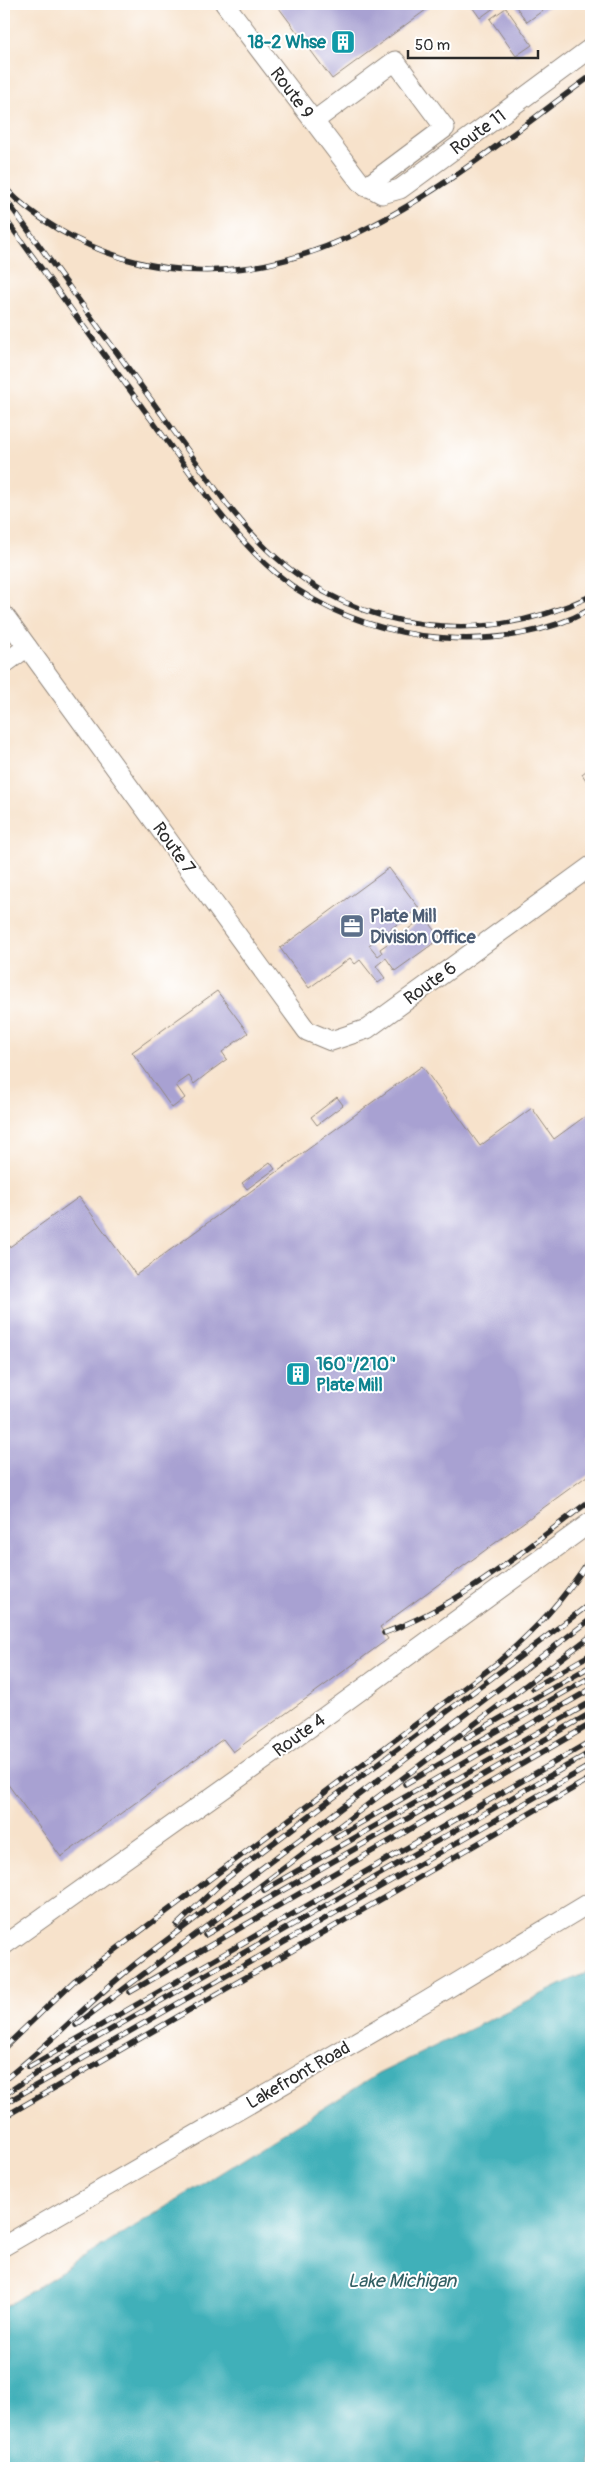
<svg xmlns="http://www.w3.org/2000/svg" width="595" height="2472" viewBox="0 0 595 2472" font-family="Pangolin,sans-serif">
<rect width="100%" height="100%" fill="#fff"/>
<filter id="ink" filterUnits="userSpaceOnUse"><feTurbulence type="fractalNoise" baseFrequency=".02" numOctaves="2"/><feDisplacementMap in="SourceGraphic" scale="10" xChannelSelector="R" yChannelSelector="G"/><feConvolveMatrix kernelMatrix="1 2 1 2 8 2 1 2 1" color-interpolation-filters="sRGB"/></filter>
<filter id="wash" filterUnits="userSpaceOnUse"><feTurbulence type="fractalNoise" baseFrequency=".0096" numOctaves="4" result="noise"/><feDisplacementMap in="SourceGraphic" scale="20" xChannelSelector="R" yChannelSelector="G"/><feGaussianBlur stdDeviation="1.12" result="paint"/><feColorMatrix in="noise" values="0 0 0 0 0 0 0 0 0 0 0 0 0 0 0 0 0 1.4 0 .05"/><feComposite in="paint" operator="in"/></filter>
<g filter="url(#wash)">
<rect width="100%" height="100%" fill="#f7e2cb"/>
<polygon fill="#3fb0b9" stroke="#356e72" points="591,1970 591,2468 4,2468 4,2308 378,2074"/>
<g id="blocks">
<g fill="#a8a1d2">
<polygon points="276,4 434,4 332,79"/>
<polygon points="470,4 499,4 480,18"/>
<polygon points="514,4 548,4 549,6 527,22"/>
<polygon points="506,8 532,45 516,56 490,19"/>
<polygon points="591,767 591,788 582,774"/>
<polygon points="389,868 419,908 369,945 378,956 382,953 380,949 425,917 441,938 395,971 386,958 376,966 385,978 378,983 360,960 355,964 350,958 309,988 280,948"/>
<polygon points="217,991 248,1033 222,1052 227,1059 208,1073 194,1084 189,1076 176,1085 185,1098 172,1108 132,1052"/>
<polygon points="422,1066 480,1146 532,1108 554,1139 591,1112 591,1473 380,1627 388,1639 233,1752 223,1739 61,1857 4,1779 4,1251 79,1197 136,1275"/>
<polygon points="337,1097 343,1105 317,1125 311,1117"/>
<polygon points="270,1162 275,1169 247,1189 242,1183"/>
</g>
</g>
</g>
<g filter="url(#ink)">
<use href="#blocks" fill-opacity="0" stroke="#91867b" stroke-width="1"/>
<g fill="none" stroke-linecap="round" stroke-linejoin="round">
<defs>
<g id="minor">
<polyline points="225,4 360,182 382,194 400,189 411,181 591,48"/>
<polyline points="314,121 395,61 445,128 366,187"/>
<polyline points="4,615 307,1031 331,1041 367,1029 591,866"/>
<polyline points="4,664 27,647"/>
<polyline points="4,1945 316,1723 591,1522"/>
<polyline points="4,2246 425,2002 591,1902"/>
</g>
</defs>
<use href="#minor" stroke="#91867b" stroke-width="21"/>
<use href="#minor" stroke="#fff" stroke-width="19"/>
<defs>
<g id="rail">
<path d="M4,187C37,221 81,245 126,259C306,312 457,173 591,76"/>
<path d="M4,197L226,503C241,521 254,538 272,554C361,635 484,647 591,596"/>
<path d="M4,217L217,510C241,540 266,568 298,590C378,644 505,657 591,609"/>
<path d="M384,1633C462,1605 525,1549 591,1500"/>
<polyline points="533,1688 591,1654"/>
<polyline points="466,1738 591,1666"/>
<polyline points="405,1784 591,1677"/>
<polyline points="336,1837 591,1689"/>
<polyline points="264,1890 591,1702"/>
<polyline points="177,1925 221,1883 244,1865 591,1603"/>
<polyline points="205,1935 591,1713"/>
<polyline points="130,1992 591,1724"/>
<polyline points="76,2025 591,1636"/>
<path d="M4,2048L74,1981L496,1664C535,1630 564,1600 591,1557"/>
<polyline points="29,2067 591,1741"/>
<path d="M4,2080C52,2043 92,1998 139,1961L591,1619"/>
<polyline points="4,2095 41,2070 591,1752"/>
<polyline points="4,2104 591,1765"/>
<polyline points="4,2117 591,1778"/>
</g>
</defs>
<use href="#rail" stroke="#2b2b2b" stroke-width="5.5"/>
<use href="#rail" stroke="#fff" stroke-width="4" stroke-dasharray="11" stroke-linecap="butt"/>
</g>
</g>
<defs>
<symbol id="building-square" viewBox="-11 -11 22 22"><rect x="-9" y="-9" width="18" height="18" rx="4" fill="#0f9aa8" stroke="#fff"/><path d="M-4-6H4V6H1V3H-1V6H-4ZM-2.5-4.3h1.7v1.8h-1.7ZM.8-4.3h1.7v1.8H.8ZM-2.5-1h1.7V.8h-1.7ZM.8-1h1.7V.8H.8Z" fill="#fff"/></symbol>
<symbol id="office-square" viewBox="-11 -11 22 22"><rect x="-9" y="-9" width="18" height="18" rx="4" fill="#5c6f8a" stroke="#fff"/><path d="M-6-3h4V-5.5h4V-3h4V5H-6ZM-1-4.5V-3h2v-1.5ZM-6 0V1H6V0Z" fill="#fff"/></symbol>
</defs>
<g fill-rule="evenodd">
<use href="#building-square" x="329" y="28" width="28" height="28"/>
<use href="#office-square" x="338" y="912" width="28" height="28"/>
<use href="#building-square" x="284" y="1360" width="28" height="28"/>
</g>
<g text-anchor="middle" stroke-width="4" stroke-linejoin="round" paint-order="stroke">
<g font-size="18" font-weight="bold" fill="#0d838f" stroke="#fff" text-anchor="end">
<text x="326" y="48">18-2 Whse</text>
<text x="316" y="1370" text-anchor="start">160"/210"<tspan x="316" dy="21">Plate Mill</tspan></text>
</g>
<g font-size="18" fill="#2b2b2b" stroke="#fff">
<text transform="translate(292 93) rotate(53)" y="6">Route 9</text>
<text transform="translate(478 132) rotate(-36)" y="6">Route 11</text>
<text transform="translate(174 848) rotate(54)" y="6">Route 7</text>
<text transform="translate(430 983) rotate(-36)" y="6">Route 6</text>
<text transform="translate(299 1735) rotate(-36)" y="6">Route 4</text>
<text transform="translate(298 2075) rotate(-30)" y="6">Lakefront Road</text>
</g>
<g font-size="18" font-weight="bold" fill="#4e5e75" stroke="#fff" text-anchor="start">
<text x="370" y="922">Plate Mill<tspan x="370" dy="21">Division Office</tspan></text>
</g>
<g font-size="19" font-style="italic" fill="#336064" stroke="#fff">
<text x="402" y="2287">Lake Michigan</text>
</g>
</g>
<rect width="595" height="2472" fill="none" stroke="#fff" stroke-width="20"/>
<path d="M408 50v8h130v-8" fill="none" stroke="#2b2b2b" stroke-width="2.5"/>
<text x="415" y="50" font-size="15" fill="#2b2b2b" stroke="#ffffff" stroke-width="4" paint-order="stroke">50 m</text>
</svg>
